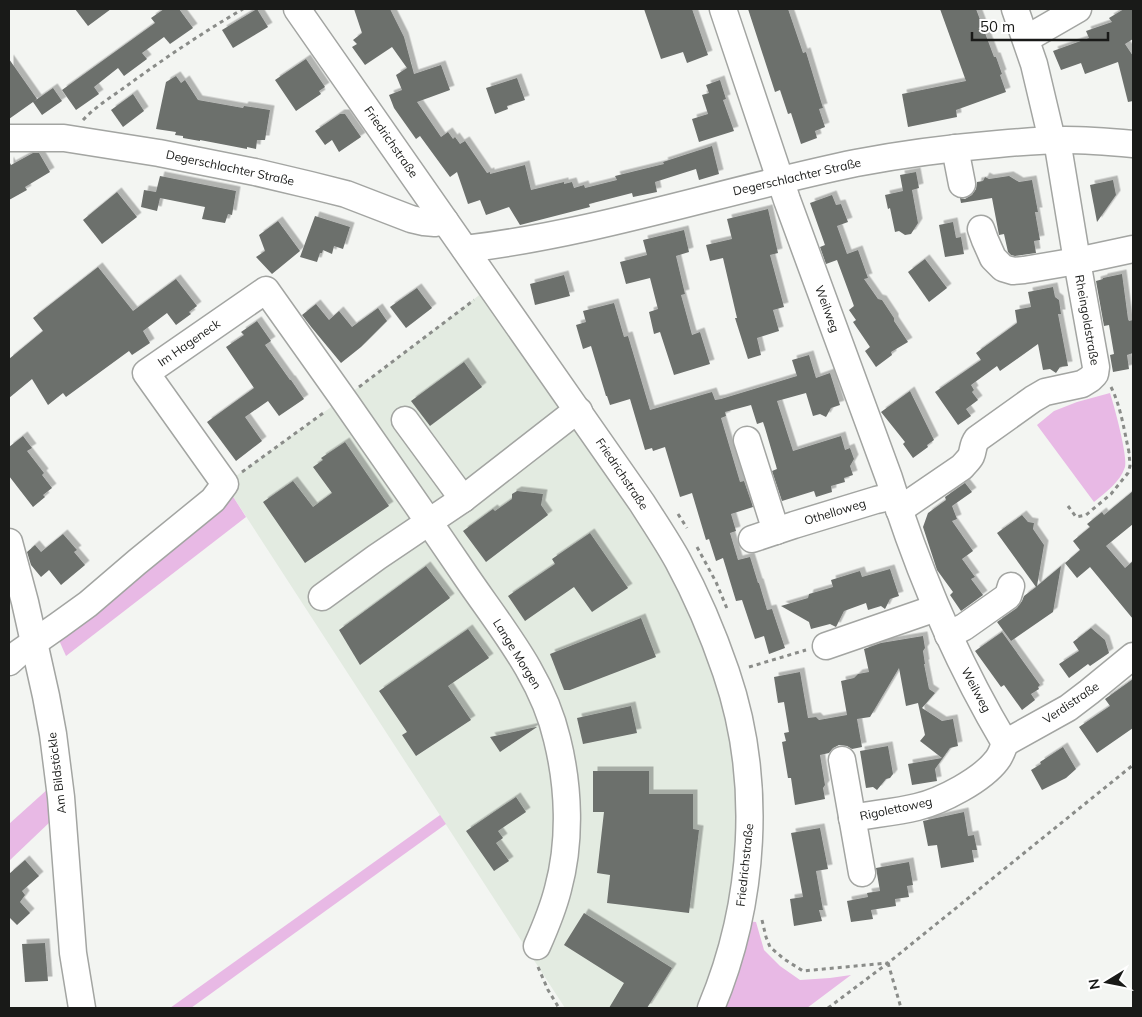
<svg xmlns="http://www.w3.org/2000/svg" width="1142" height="1017" viewBox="0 0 1142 1017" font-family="Mulish,sans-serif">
<defs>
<filter id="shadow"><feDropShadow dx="4.5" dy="-4.5" stdDeviation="0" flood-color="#0004"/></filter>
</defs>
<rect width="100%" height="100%" fill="#f3f5f2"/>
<polygon fill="#e3ebe1" points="491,286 691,586 749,801 711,1008 565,1008 225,484 378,373"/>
<g fill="#e8b9e5">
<path d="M1110,393C1114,405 1128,457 1125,467C1120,482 1106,492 1094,502L1037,425L1054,411L1077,402Z"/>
<polygon points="232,495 246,517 66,656 58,638"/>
<polygon points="49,788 52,820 9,861 9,824"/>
<polygon points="440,815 446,824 191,1008 170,1008"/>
<polygon points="747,921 756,922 764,950 780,966 800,980 830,978 851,975 807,1008 725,1008 738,969"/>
</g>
<g fill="#6c6f6c" filter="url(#shadow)">
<polygon points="75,9 111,9 88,26"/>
<polygon points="164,9 179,9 193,28 170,44 164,37 142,53 147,59 124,76 118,68 94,87 99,94 76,110 62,90 155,23 151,18"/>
<polygon points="257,9 268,27 233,48 222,30"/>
<polygon points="354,9 390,9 404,37 414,74 441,65 450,90 417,102 441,137 448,132 453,139 455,137 460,144 465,141 487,173 490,172 490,174 525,165 531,190 564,182 564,184 572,182 574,188 584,185 585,188 617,180 615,176 664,164 663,162 712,146 719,174 699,180 696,169 655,182 657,192 633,197 632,193 589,204 590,207 520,225 509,207 486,215 480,200 468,204 457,172 450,177 420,136 416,139 394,108 389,95 402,90 396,75 407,68 392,47 365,65 352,47 357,44 353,40 362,33"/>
<polygon points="644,9 692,9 708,55 687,63 683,52 661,59"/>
<polygon points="748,9 788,9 803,53 806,52 823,108 819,109 825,127 815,131 817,138 801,144 791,113 788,114 780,90 775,92"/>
<polygon points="940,9 976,9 994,57 996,57 1002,74 1000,75 1006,92 956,110 957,117 908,127 902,94 966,81"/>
<polygon points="1124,9 1133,9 1133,39 1125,44 1133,56 1133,101 1128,102 1118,62 1085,74 1081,63 1061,70 1053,51 1089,38 1086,31 1112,22 1109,18"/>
<polygon points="9,59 37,99 33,102 53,88 62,101 42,115 33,102 9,119"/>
<polygon points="306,59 325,87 319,91 321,94 296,111 275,80"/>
<polygon points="176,76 181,83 185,80 198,100 243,108 244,106 270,110 265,140 257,140 256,149 247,147 247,149 200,140 200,141 183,138 183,136 175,135 176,132 156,129 166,82"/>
<polygon points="517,78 525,100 507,106 508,109 495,114 486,88"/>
<polygon points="720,80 726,99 723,100 734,131 699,142 692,119 708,114 702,95 709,93 706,85"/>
<polygon points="133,94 144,111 123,127 111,110"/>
<polygon points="340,114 345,114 361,137 339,152 332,140 325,145 315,131"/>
<polygon points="33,153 39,153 50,172 25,187 27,190 9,200 9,161 11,165"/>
<polygon points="916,172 919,188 912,190 918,223 911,234 905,235 899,231 895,232 890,208 888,209 885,195 903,191 900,175"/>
<polygon points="160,176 236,191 232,215 228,214 225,223 202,219 205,207 160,198 157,211 141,207 144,190 156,192"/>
<polygon points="1009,176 1019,182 1032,180 1038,212 1035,212 1040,240 1034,241 1036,253 1015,256 1011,255 1008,252 1004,234 999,235 992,198 961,203 960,198 965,199 972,195 976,189 977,182 983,181 985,177 989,179"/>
<polygon points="1113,180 1116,195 1097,222 1090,185"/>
<polygon points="117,192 137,217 102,244 83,220"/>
<polygon points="832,195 836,205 841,204 848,222 837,226 847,254 858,250 868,278 864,279 878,299 882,300 894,318 894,321 908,342 891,352 892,355 876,367 865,351 870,347 853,322 856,320 849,310 854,306 837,260 826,264 820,247 825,245 810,203"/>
<polygon points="768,209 778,253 770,255 784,307 773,310 779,331 757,338 761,355 748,359 735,318 737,318 723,258 710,261 706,245 732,239 727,219"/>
<polygon points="315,216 350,227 343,249 334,246 332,254 323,250 322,253 320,253 317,262 300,257"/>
<polygon points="278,221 300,251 272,274 256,257 265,251 259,235"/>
<polygon points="953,222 956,238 961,237 964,254 945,257 939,225"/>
<polygon points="684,230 689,252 676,256 685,294 681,295 692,335 700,332 710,364 674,375 660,332 654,334 649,312 658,309 650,278 626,284 620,262 647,255 643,240"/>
<polygon points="925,259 947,288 929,302 908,272"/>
<polygon points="98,267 133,311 176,279 197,306 189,312 191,314 176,325 167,313 143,331 150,343 132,355 129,351 66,397 63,393 48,405 32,379 9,398 9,359 43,331 33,318"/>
<polygon points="1122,274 1128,319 1129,321 1133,320 1133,353 1127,355 1129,369 1113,372 1110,355 1114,354 1109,325 1104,326 1096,281 1103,279 1103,278"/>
<polygon points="564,275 570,296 535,305 530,284"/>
<polygon points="1053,287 1055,297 1059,300 1061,314 1058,314 1068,366 1060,367 1056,373 1050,369 1043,370 1038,344 1000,371 997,366 971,385 974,390 972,392 978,400 966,409 971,416 958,425 935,392 981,360 976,353 1017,323 1015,310 1031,307 1028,292"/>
<polygon points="417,288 432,308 406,328 390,307"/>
<polygon points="614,303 624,337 628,336 650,410 712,392 715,400 721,399 797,376 792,360 809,355 816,378 830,373 840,405 831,408 826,417 820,414 813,416 806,393 777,401 793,451 841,436 845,450 850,448 854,459 850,466 853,475 844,478 845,482 831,486 832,492 816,497 814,491 782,501 772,471 777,469 765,428 763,422 757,424 751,405 725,412 726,416 721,418 740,482 744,481 753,507 731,514 736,531 730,533 738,560 750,557 758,583 759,583 767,610 772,609 785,648 769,654 764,636 755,639 742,600 736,601 723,558 716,561 709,539 706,540 692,493 680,497 665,447 653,451 652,448 645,450 630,399 610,405 607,396 606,396 591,346 583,349 576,325 586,322 583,311"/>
<polygon points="316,304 329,320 339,311 352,327 378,308 387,321 361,347 341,363 312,328 302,315"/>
<polygon points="257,321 271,341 265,345 290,380 291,380 304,399 279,416 268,401 245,417 262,441 236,461 207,422 254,388 226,347 244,335 241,332"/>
<polygon points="464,362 482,387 430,426 411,401"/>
<polygon points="910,391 934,440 927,445 928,447 913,458 903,444 905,442 881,412"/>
<polygon points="23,436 32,448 27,451 44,473 42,475 52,488 43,495 45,497 33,507 9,476 9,447"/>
<polygon points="345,442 389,506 305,563 263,502 293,481 313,507 332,493 313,467 323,460 321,458"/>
<polygon points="965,483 972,492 952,506 957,519 952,521 973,551 962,559 975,577 971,579 983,595 961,611 950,595 953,592 937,570 923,527 928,513 946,500 945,497"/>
<polygon points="517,491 543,494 541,505 548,515 486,562 463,531 493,509 495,511 512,499 512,494"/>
<polygon points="1133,491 1133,524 1106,546 1125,568 1133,561 1133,619 1090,567 1077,578 1065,563 1080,550 1073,541 1090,527 1087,524 1102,512 1104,515"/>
<polygon points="1022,515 1028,522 1034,523 1033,529 1044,545 1037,586 1061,566 1053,612 1011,641 997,622 1017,608 1022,601 1024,596 1036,587 997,533"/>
<polygon points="590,533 628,588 592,612 574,587 525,621 508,596 555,564 552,559"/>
<polygon points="63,534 77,550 74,552 85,565 61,585 49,570 41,577 31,565 27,552 35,545 41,552"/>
<polygon points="426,566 450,598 360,665 339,630"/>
<polygon points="890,569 899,596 890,599 885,609 881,606 868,610 866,603 844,611 836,627 830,624 811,629 809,622 781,606 808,598 809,594 833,587 831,580 860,571 862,577"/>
<polygon points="641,618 656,657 570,690 564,690 550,654"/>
<polygon points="1091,628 1105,640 1109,653 1090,666 1088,664 1069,678 1059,664 1079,651 1073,642"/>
<polygon points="468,629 489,658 448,686 471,720 416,756 402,735 407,732 379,691"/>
<polygon points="1002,632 1040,685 1038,687 1039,689 1031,694 1035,700 1022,710 1004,685 1001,687 975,651"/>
<polygon points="923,636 925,648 923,651 925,664 924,664 929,689 935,693 922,708 942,721 953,719 958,746 950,748 935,769 937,781 912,785 908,764 942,758 920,741 925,735 918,703 906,706 899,668 870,717 857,719 862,747 852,749 847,746 839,745 833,748 829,753 820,755 825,785 823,788 825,799 795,805 791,778 788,778 782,742 786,741 784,733 789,732 784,702 778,703 774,677 800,672 808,718 816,717 819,720 847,715 841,681 854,678 858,674 869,672 864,649 881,643"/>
<polygon points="1133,679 1133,728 1097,753 1079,727 1110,706 1105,699"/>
<polygon points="631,706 637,733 583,744 577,718"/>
<polygon points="537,727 500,752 490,737 536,727"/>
<polygon points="888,746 893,774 890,778 886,779 877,790 873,787 866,788 860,751"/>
<polygon points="1063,747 1076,769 1066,778 1042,790 1031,770 1041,764 1040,762"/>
<polygon points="593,771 649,771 649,794 693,794 693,829 699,830 689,913 607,903 610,875 597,873 604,812 593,812"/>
<polygon points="516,797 526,812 498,831 503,838 496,843 509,861 494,871 466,831"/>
<polygon points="964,812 968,836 974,835 977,850 972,850 974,862 941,868 937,845 928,846 923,821"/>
<polygon points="820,828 828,869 816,871 823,910 819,910 822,921 794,926 790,899 803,897 791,833"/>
<polygon points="25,860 39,876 22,891 25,895 20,902 30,913 17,925 9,917 9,918 9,873 9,874"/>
<polygon points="909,862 913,885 907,886 909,897 895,899 896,906 871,910 873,919 851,922 847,901 868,897 867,893 880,891 876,868"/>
<polygon points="584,913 672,968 647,1008 609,1008 624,983 564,945"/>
<polygon points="45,943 48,981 25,982 22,944"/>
</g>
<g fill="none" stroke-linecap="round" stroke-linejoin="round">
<defs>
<g id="minor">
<path d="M297,9L642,503C654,522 667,541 678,561C697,596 713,634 726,672C763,780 755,903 711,1008"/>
<path d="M723,9L787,200L889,478C918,571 955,659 1005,743"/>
<polyline points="1015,9 1034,64 1052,140"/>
<polyline points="1026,39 1078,9"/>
<polyline points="9,138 64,138 159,153 255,172 310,185 346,194 411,219 424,222 435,223 445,221"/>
<polyline points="955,148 962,184"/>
<polyline points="981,229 985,240 993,258 1003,268 1013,271 1024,270 1077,261 1133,249"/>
<path d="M465,249C598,233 725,190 856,163C903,154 950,148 998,144C1020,142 1043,140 1065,140C1088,140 1111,142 1133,144"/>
<polyline points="405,420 463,499"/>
<polyline points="747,440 776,531"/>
<path d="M899,510L962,467C965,463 969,460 971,456C974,449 972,446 977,439L1033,399L1045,392L1082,384L1090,379L1095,374L1096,367L1077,261L1057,140"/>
<polyline points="752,539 794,525 876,500 894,496"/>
<polyline points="9,542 25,602 46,696 53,734 61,797 73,953 82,1008"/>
<polyline points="322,597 377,557 463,499 567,418 579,411"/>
<polyline points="948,635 964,627 1008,596 1011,586"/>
<polyline points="826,646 936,608"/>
<path d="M9,662L19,653L59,625L88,604L137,562L213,500L225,484L146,373L266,290C332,382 397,475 461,569C497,623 542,674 557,739C569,787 571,841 558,889C553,909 545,928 537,946"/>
<polyline points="1005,743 1068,708 1089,692 1133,656"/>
<polyline points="842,760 862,873"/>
<path d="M852,818C874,814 896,812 917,807C942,801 982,780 997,760C1001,755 1003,749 1005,743"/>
</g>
</defs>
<use href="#minor" stroke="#a3a5a2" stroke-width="29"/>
<g stroke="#8a8c89" stroke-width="3" stroke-dasharray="4 4" stroke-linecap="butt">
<path d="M83,120C97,105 116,94 132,82C168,56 205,31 243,9"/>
<polyline points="359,387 474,300"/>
<path d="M1111,387C1121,407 1124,430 1129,452L1133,451"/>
<polyline points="242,472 326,411"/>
<polyline points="1068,506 1076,517 1086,515 1111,494 1128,473 1130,466 1129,452"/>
<polyline points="678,514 687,528"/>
<polyline points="697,547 716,582 728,611"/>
<polyline points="749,667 806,650"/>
<polyline points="762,920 766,937 770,947 784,959 803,971 888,963"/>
<polyline points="888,963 901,1008"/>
<polyline points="538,967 548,990 559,1008"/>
<polyline points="828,1008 888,963 1133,765"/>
</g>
<use href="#minor" stroke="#fff" stroke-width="26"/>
</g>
<g text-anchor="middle" stroke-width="5" stroke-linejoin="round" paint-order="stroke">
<g font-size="12" fill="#191a18" stroke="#fff">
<text transform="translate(391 142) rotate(55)" y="4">Friedrichstraße</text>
<text transform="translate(230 168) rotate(12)" y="4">Degerschlachter Straße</text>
<text transform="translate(797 177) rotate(-13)" y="4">Degerschlachter Straße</text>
<text transform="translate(827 309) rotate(70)" y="4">Weilweg</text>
<text transform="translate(1087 320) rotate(80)" y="4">Rheingoldstraße</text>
<text transform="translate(189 343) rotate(-35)" y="4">Im Hageneck</text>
<text transform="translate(622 474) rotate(56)" y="4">Friedrichstraße</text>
<text transform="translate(835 512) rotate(-17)" y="4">Othelloweg</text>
<text transform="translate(517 654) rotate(58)" y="4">Lange Morgen</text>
<text transform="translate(976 690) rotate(62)" y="4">Weilweg</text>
<text transform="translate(1071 703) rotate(-34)" y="4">Verdistraße</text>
<text transform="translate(57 773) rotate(-97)" y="4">Am Bildstöckle</text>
<text transform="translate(896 809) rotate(-12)" y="4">Rigolettoweg</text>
<text transform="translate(745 865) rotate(-84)" y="4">Friedrichstraße</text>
</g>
</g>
<rect width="1142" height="1017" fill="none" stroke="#191a18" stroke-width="20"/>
<g transform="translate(1107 982) rotate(260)" stroke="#ffffff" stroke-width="4" paint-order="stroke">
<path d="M0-4L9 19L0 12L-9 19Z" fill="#191a18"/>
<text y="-8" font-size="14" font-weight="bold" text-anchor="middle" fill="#191a18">N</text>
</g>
<path d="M972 32v8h136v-8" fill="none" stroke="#191a18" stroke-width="2.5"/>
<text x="980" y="32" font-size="15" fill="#191a18" stroke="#ffffff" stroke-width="4" paint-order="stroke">50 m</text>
</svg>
